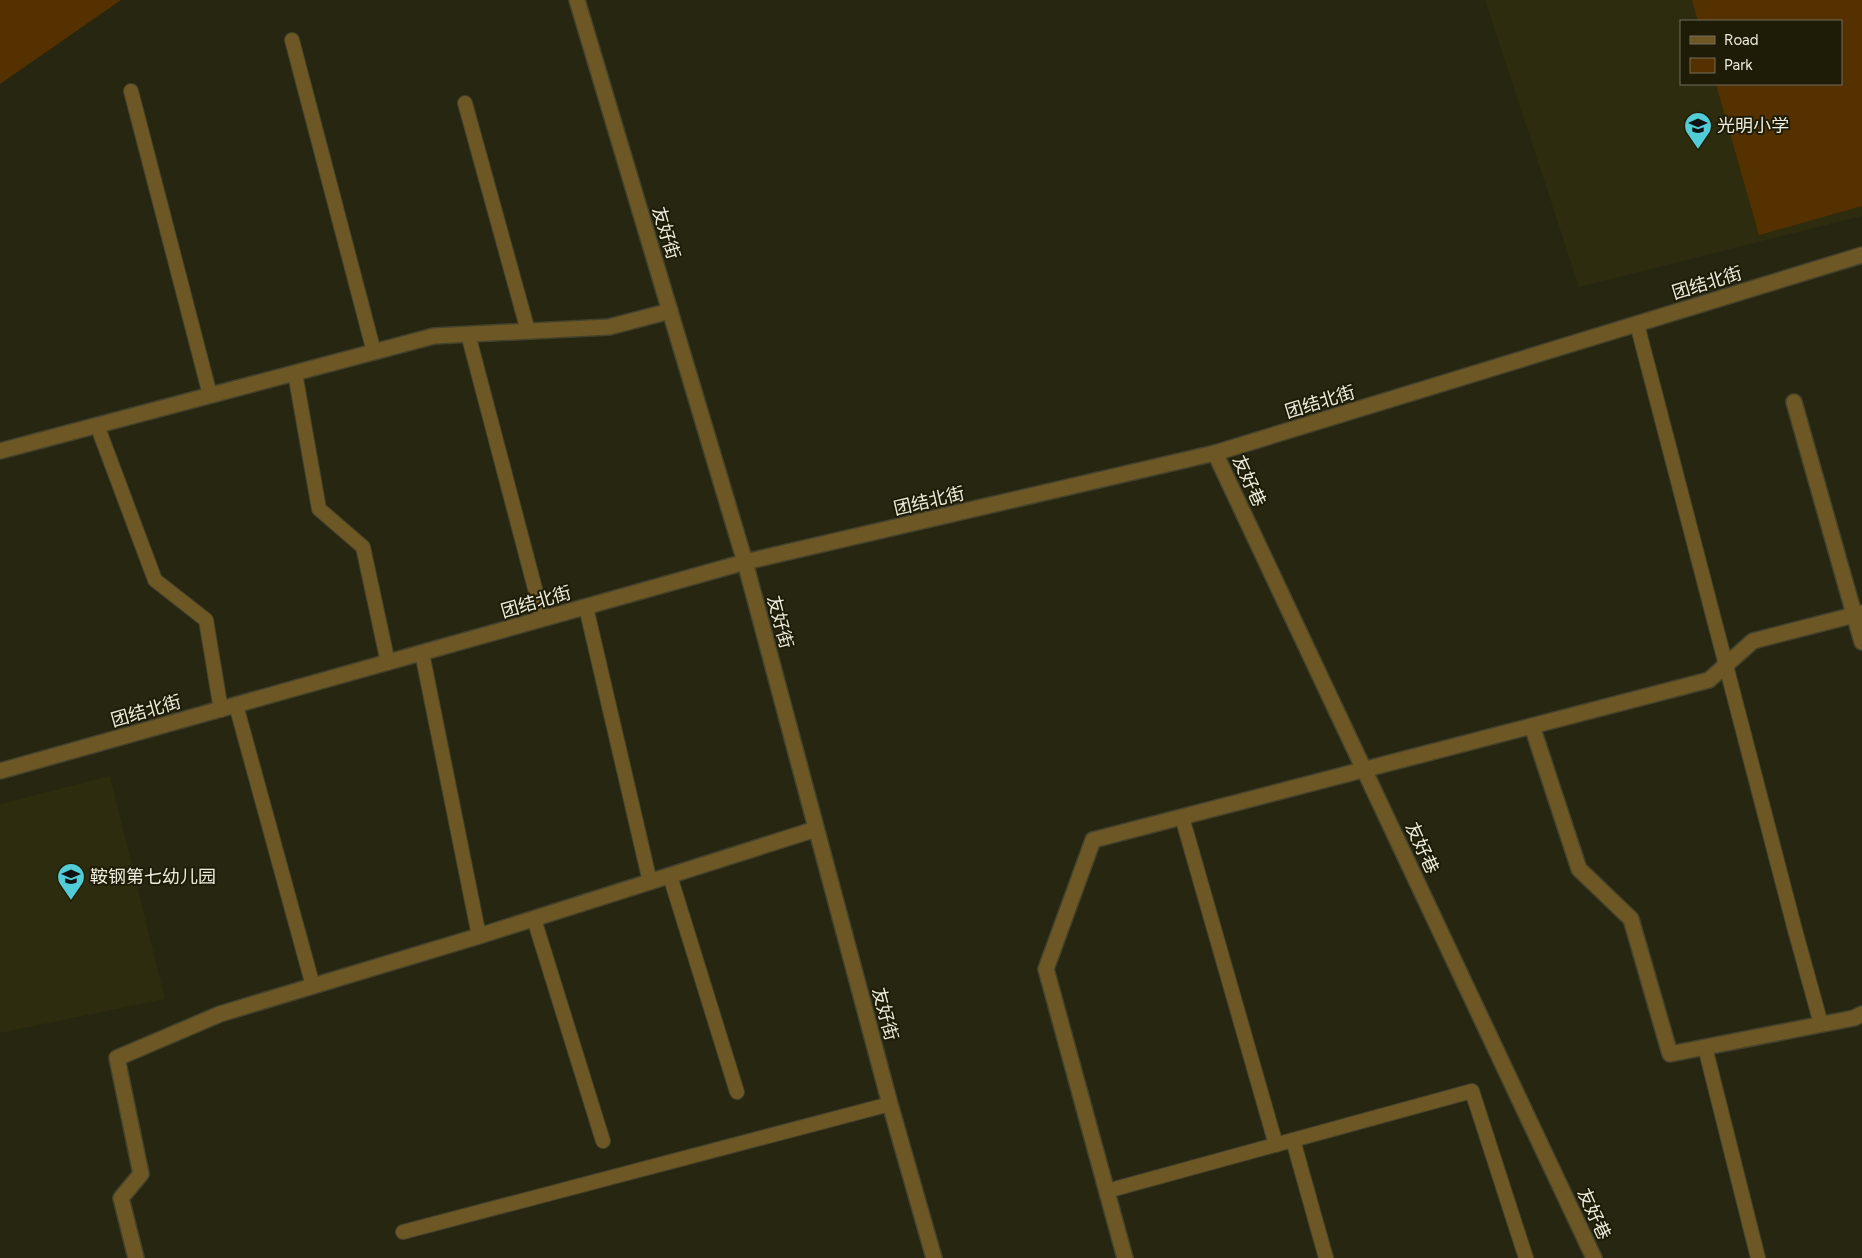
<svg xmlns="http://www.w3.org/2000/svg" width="1862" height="1258" viewBox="0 0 1862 1258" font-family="Figtree,'Noto Sans SC',sans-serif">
<rect width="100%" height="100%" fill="#272610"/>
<g fill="#2e2c0e" fill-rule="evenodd">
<path d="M1485,0H1862V216L1579,287ZM1681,21H1841V84H1681Z"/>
<polygon points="110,776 165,999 0,1033 0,804"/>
</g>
<g fill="#563100">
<polygon points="0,0 121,0 0,84"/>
<polygon points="1692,0 1862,0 1862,206 1759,235 1716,84 1841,84 1841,21 1698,21"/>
</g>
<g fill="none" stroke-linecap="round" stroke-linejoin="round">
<defs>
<g id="lane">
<polyline points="292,40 374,352"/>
<polyline points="131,91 210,395"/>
<polyline points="465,103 528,331"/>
<polyline points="1637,324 1795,930 1821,1024"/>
<polyline points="468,334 543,619"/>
<polyline points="295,373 319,509 363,547 388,663"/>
<polyline points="97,425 155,580 206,620 221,710"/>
<polyline points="586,607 650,882"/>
<polyline points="422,653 479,936"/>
<polyline points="236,705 313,986"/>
<polyline points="1182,817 1276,1145"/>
<polyline points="670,876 737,1092"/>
<polyline points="534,919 603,1141"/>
<polyline points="1705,1047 1758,1258"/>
<polyline points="1293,1140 1326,1258"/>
<polyline points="1107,1191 1472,1091 1526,1258"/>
<polyline points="403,1232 890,1104"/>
</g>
<g id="street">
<polyline points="577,0 745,562 890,1104 934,1258"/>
<polyline points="1794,402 1862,642"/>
<polyline points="0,451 434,336 609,327 670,311"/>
<polyline points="1215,453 1594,1258"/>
<polyline points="1532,726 1579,869 1631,919 1670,1054 1854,1018 1862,1014"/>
<polyline points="0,771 745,562 1215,453 1862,255"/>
<polyline points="136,1258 121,1198 141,1174 117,1058 220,1014 479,936 816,829"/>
<polyline points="1125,1258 1046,969 1093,840 1709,680 1753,641 1862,613"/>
</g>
</defs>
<use href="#lane" stroke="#43422d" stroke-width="16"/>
<use href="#street" stroke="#43422d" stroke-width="18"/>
<use href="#lane" stroke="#6d5724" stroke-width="14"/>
<use href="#street" stroke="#6d5724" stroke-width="15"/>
</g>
<defs>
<symbol id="school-pin" viewBox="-11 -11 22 30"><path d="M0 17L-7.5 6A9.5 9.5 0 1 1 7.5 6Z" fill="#52ccd6" stroke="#1e1c06"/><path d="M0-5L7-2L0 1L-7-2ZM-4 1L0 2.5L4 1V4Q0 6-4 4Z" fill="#111"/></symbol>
</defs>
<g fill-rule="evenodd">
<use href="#school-pin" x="1682" y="110" width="32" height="43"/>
<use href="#school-pin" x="55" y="861" width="32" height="43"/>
</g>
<g text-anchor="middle" stroke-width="4" stroke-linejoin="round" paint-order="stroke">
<g font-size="18" fill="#ecebdd" stroke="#1e1c06" text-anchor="start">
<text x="1717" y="132">光明小学</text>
<text x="90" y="883">鞍钢第七幼儿园</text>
</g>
<g font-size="18" fill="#ecebdd" stroke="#1e1c06">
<text transform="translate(666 233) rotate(73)" y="6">友好街</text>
<text transform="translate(1707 283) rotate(-17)" y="6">团结北街</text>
<text transform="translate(1320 402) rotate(-17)" y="6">团结北街</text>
<text transform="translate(1249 481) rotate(65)" y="6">友好巷</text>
<text transform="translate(929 501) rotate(-13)" y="6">团结北街</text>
<text transform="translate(536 602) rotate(-16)" y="6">团结北街</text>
<text transform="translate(780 622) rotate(75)" y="6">友好街</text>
<text transform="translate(146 711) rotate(-16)" y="6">团结北街</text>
<text transform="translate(1422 848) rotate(65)" y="6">友好巷</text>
<text transform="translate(885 1014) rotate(75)" y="6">友好街</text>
<text transform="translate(1594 1214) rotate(65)" y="6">友好巷</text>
</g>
</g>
<rect x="1680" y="20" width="162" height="65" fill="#1e1c06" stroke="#706f5c"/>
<rect x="1690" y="36" width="25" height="8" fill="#6d5724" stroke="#706f5c"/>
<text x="1724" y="45" font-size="15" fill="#ecebdd">Road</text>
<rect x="1690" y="58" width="25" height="15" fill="#563100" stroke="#706f5c"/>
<text x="1724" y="70" font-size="15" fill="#ecebdd">Park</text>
</svg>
